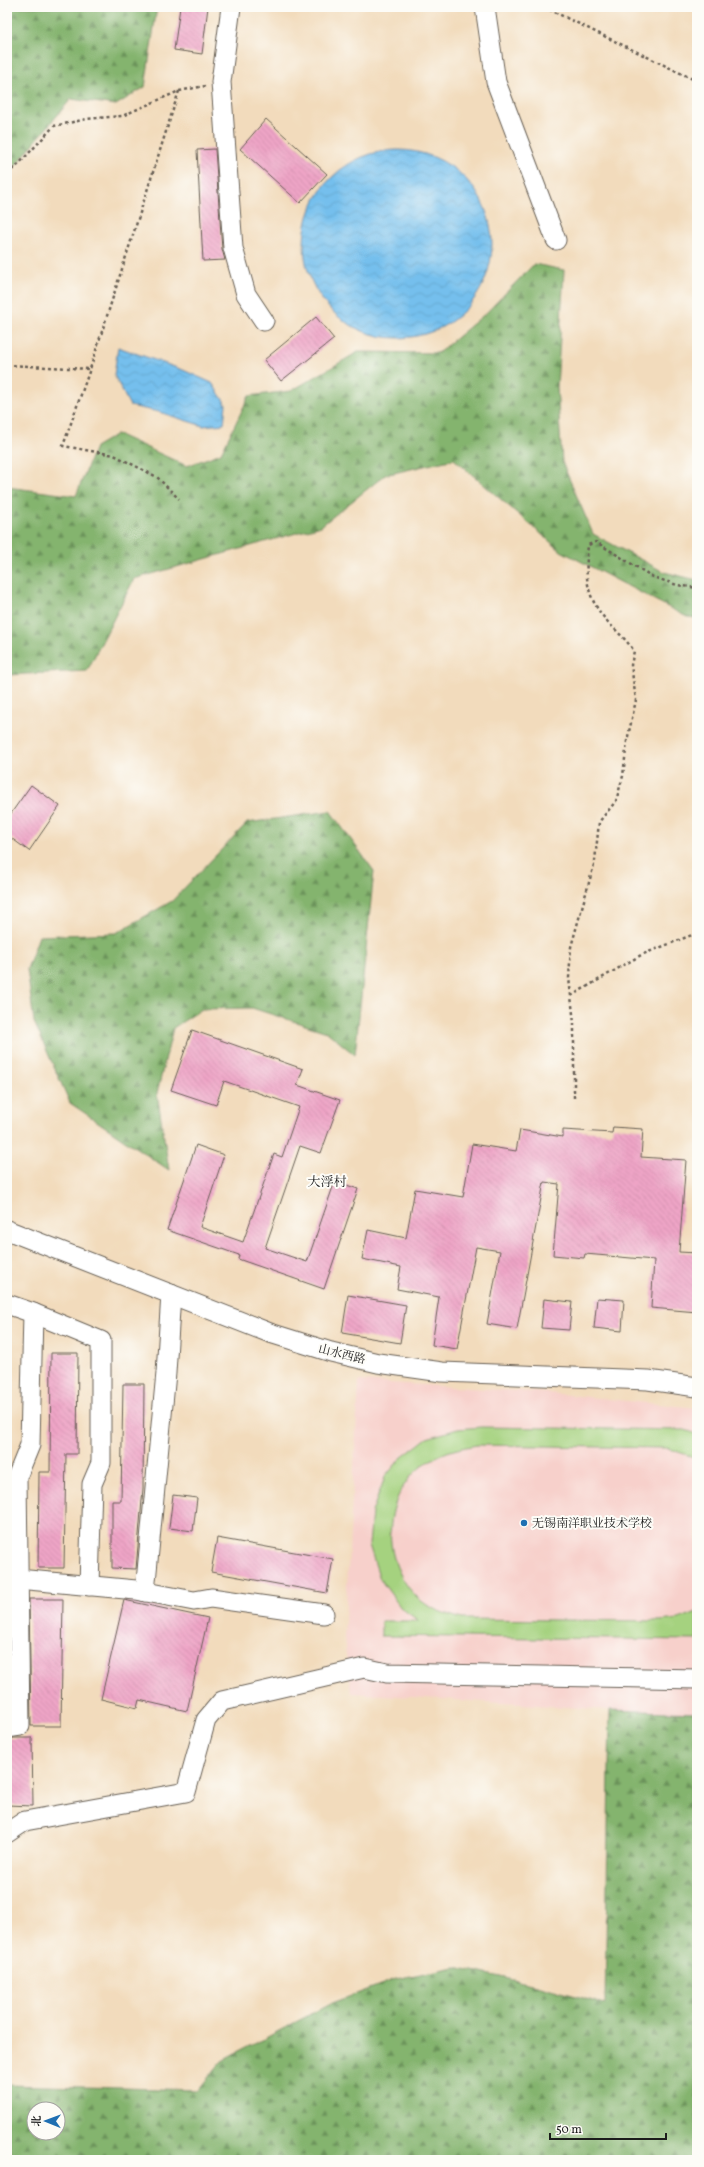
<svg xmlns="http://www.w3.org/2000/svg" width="704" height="2167" viewBox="0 0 704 2167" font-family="Vollkorn,'Noto Serif SC',serif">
<defs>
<pattern id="forest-firs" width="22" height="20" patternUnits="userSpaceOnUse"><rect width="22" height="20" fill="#84b46e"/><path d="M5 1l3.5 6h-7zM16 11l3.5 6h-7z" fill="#6b925a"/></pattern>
<pattern id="water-waves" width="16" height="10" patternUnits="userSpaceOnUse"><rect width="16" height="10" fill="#74bfed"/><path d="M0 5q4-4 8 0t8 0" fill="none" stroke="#64a4cb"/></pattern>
<pattern id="building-back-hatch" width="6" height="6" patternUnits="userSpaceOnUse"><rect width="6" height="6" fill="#eea4c6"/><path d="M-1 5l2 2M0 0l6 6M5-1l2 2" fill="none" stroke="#cc8daa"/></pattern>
</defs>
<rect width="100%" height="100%" fill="#fdfcf7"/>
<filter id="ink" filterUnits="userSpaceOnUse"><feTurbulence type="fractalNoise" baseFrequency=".025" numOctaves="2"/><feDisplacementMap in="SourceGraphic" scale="8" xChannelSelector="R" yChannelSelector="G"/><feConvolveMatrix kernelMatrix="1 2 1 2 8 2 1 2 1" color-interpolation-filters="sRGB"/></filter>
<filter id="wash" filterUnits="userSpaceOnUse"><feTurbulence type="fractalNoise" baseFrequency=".012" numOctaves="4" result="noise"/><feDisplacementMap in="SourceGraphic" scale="16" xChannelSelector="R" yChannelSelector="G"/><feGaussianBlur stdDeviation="0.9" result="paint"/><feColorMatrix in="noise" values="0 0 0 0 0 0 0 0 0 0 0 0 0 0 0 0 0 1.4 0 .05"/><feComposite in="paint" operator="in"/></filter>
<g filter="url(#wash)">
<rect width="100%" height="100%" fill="#f2dbbc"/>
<polygon fill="#f7d0cb" points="359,1381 549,1393 697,1408 697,1713 610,1710 351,1693 344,1638"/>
<path fill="#a5d27f" stroke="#60774e" d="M481,1427L685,1430L697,1434V1458L666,1448L477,1445C460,1448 445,1451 431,1460C382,1488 378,1558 416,1596C428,1609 446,1614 462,1619L660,1621L679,1619L697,1612V1640L381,1636V1621H419L401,1608L380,1579L369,1545L372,1512L385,1477L401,1458L427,1438L458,1429Z"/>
<g fill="url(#forest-firs)" stroke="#506845" fill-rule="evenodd">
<polygon points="7,7 157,7 145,87 116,105 71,99 15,166 7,169"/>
<polygon points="534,264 564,270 557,387 562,462 593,534 664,572 697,580 697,618 687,617 561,551 454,459 385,475 321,526 134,579 87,671 7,675 7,487 76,496 95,447 117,434 187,466 221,453 249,396 291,391 358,352 438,353 486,313"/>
<polygon points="330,811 374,871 355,1055 327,1032 252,1008 202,1009 173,1028 157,1093 169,1170 70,1103 34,1022 27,969 39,936 116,933 172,901 247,823"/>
<path d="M610,1710L697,1713V2160H15C3,2138 7,2109 7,2085L198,2090L222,2061L330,2004L396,1979L455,1967L536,1985L605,2004ZM34,2109H58V2133H34Z"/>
</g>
<g fill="url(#water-waves)" stroke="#486e84">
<circle cx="398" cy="244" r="94"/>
<polygon points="118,347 183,370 212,383 226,404 224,424 203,426 159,412 130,406 114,375"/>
</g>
<g id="blocks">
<g fill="url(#building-back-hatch)">
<polygon points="180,7 208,7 202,54 174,50"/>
<polygon points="266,119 327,174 300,203 240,149"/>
<polygon points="215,149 222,249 225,260 203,261 197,150"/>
<polygon points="316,317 334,339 281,381 264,360"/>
<polygon points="31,785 60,806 29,851 7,835 7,819"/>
<polygon points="192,1030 303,1069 297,1085 340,1100 321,1153 300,1146 265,1248 307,1262 335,1181 358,1189 324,1289 238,1259 239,1255 167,1230 196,1145 224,1155 200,1227 243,1242 274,1154 282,1157 299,1107 224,1081 216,1105 171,1090"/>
<polygon points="613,1127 643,1129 641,1157 686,1160 679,1252 697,1253 697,1312 651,1308 654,1260 585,1254 584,1258 553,1255 559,1184 544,1182 517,1329 487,1324 500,1251 476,1247 457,1349 432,1345 439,1297 397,1289 401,1267 362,1259 368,1230 406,1238 415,1189 463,1197 472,1144 516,1151 520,1130 563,1137 563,1130 612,1133"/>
<polygon points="348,1295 406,1305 400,1343 342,1333"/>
<polygon points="597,1298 624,1300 622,1331 594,1328"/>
<polygon points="544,1299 572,1302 569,1330 541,1328"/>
<polygon points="51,1353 78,1353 77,1454 66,1454 64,1568 38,1568 39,1472 50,1472"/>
<polygon points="123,1384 144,1384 143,1488 136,1569 112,1568 112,1501 121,1501"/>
<polygon points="173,1495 197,1498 193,1531 169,1528"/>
<polygon points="217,1538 333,1559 327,1593 211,1572"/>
<polygon points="29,1599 63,1599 61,1726 31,1726"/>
<polygon points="124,1600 208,1618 187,1711 139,1700 137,1708 101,1699"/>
<polygon points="14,1738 32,1738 33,1806 7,1805 7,1739"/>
</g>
</g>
</g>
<g filter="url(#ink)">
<use href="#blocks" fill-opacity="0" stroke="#675f54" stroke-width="1"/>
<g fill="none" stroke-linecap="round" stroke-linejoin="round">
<defs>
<g id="minor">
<polyline points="231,7 221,82 233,248 246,294 264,321"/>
<polyline points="485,7 496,82 556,240"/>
<polyline points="7,1230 270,1333 331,1352 378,1363 442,1372 648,1380 697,1387"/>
<polyline points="7,1304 33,1313 30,1445 17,1477 20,1726 7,1728"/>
<polyline points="33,1313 101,1341 101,1463 92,1484 89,1586"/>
<polyline points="7,1578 136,1590 194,1601 211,1598 324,1614"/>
<polyline points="145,1592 166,1373 171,1294"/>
<polyline points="7,1833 25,1821 186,1792 206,1720 222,1701 364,1668 387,1673 697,1679"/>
</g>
</defs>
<use href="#minor" stroke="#675f54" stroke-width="21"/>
<g stroke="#675f54" stroke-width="2.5" stroke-dasharray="3 3" stroke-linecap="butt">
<polyline points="544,7 697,81"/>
<polyline points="179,91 90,369 63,446 114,455 157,477 179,499"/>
<polyline points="7,173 16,167 54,126 87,119 122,116 179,91 205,86"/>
<polyline points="7,365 90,369"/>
<polyline points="571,996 641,955 697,933"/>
<path d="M574,1098V1023L569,978L571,947L595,861L599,822L616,801L623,776L627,741L636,700L631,665L634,651C626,639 616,631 607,621C585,596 585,576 588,545L596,542L653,577L677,585L697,588"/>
</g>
<use href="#minor" stroke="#fff" stroke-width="19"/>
</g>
</g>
<circle fill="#1f6fb2" stroke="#fdfcf7" stroke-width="1.5" cx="524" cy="1523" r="4"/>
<g text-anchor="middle" stroke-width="4" stroke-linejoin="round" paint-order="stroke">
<g font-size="12" fill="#1c1c1c" stroke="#fdfcf7">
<text transform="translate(342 1354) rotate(14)" y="4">山水西路</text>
</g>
<g font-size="12" fill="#1c1c1c" stroke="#fdfcf7" text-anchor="start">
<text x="532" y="1527">无锡南洋职业技术学校</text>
</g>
<g font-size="13" fill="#1c1c1c" stroke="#fdfcf7">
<text x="327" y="1186">大浮村</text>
</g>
</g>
<rect width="704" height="2167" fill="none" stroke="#fdfcf7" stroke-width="24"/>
<g transform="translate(46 2121) rotate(271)"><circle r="19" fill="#fdfcf7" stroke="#a3a29f"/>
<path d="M0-3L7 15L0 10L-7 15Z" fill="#1f6fb2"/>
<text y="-6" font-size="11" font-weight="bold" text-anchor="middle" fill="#1c1c1c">北</text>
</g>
<path d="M550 2133v6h116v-6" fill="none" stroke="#1c1c1c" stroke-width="2"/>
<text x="556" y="2133" font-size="12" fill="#1c1c1c" stroke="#fdfcf7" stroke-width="3" paint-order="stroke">50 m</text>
</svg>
